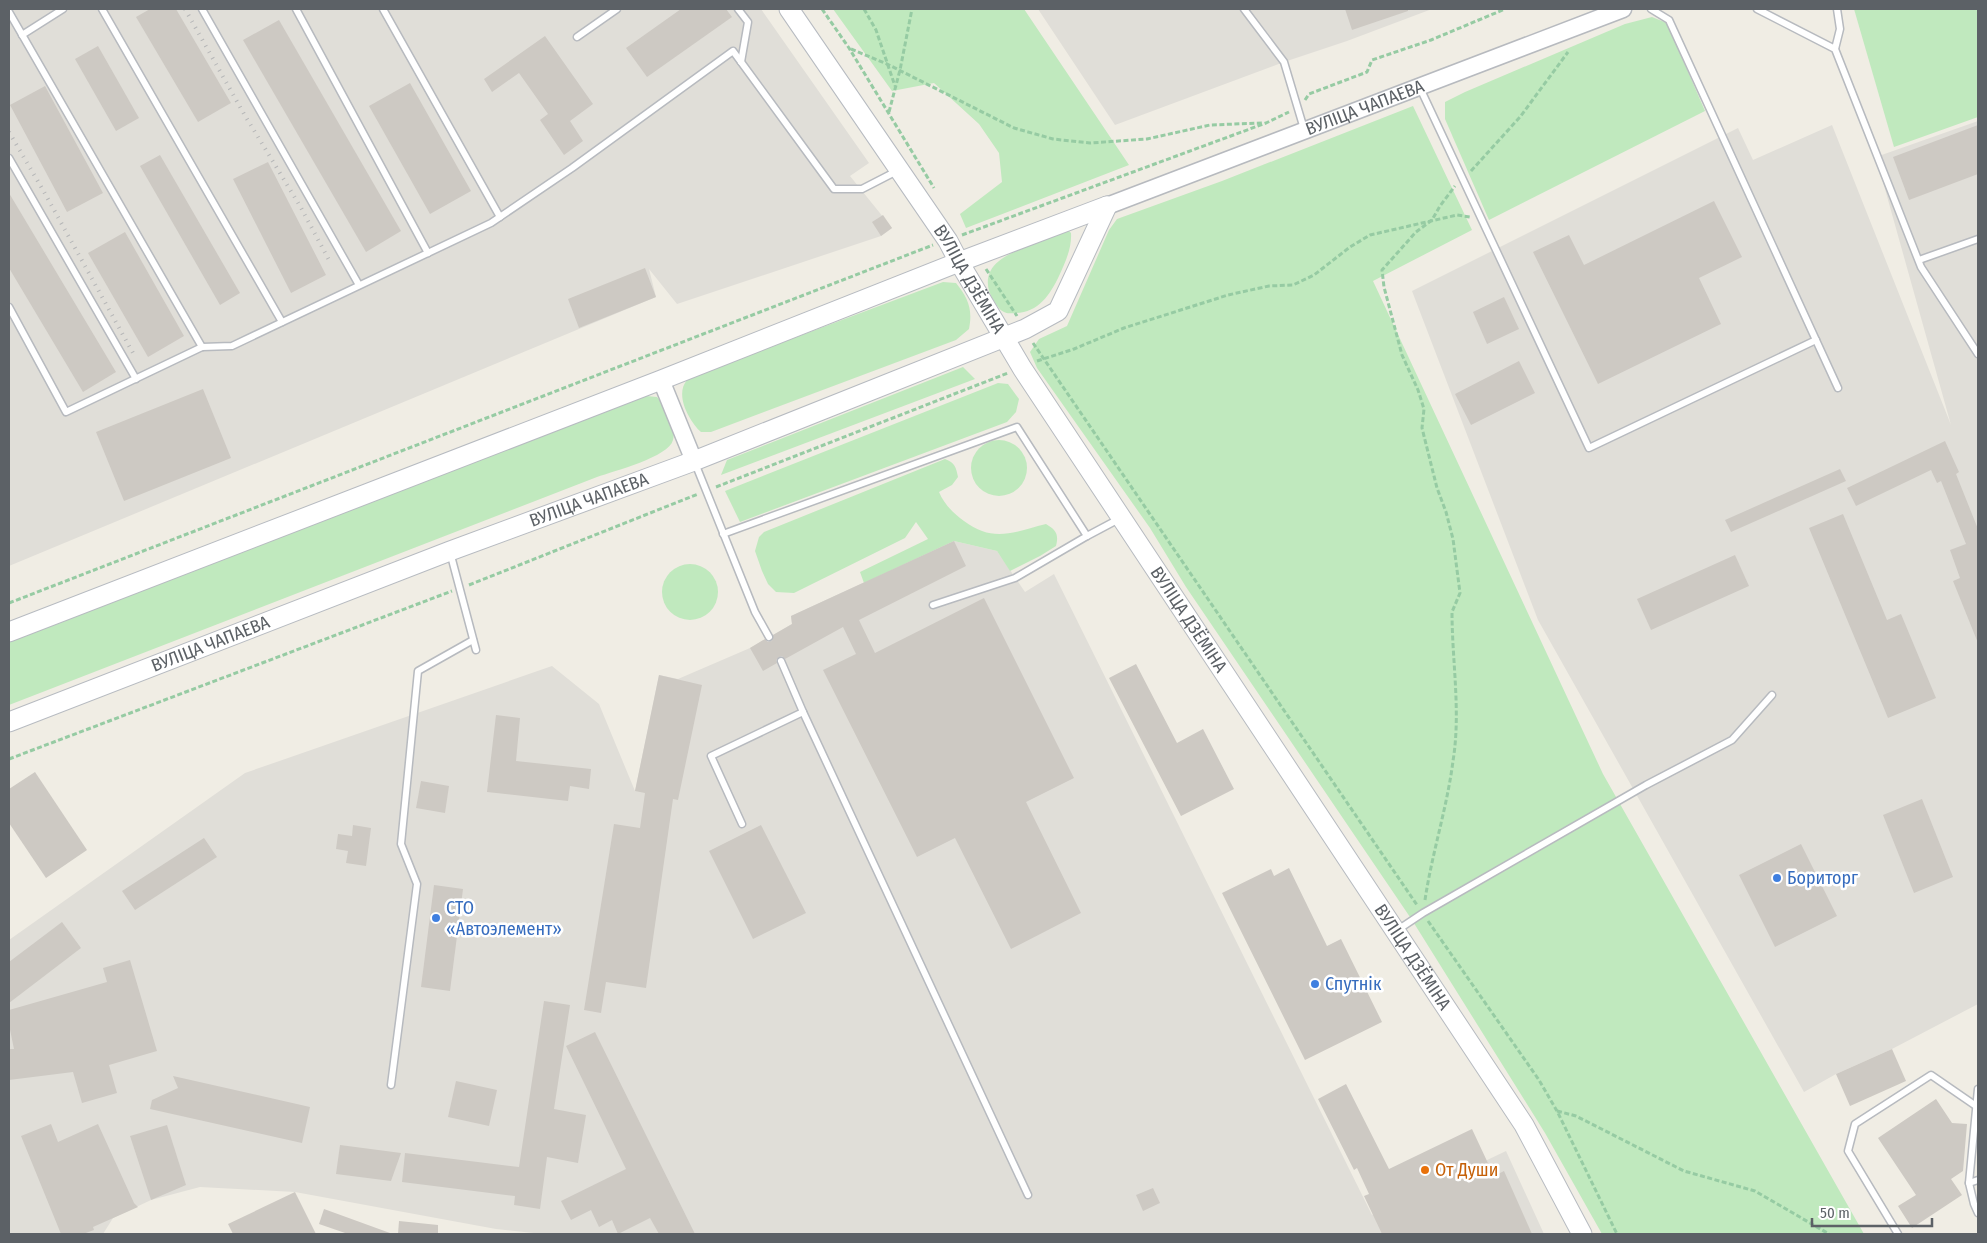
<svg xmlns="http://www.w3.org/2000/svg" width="1987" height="1243" viewBox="0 0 1987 1243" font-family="'Fira Sans Condensed',sans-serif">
<rect width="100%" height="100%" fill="#f0ede4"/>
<g fill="#e0ded8">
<polygon points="9,9 761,9 869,163 850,176 892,228 881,236 677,304 649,269 656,297 9,566"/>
<polygon points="1038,9 1432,9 1347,41 1284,62 1115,125"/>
<polygon points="1978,121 1978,1004 1892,1049 1836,1074 1804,1092 1538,620 1412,291 1738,128 1753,160 1832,125 1951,425 1876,157"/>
<polygon points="954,541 997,551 1025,592 1054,574 1372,1215 1506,1151 1544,1234 543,1234 496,1229 295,1192 200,1187 151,1200 113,1218 103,1234 9,1234 9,940 245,773 552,666 599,704 635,791 659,675 678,679 750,648 792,624 791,616"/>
</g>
<g fill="#c0e9be">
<polygon points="833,9 1024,9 1129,165 966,228 960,214 1002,182 999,153 979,124 934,83 892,91"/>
<polygon points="1854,9 1978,9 1978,117 1894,147"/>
<polygon points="1652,17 1667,23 1705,111 1489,220 1445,119 1445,102 1465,92 1625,24"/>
<polygon points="1413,106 1472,230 1373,281 1603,774 1864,1234 1602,1234 1545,1133 1412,920 1186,587 1150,528 1037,368 1030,352 1039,339 1067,326 1109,230 1117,219 1222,181"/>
<path d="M1069,231L1071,233C1072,248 1065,263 1059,276C1050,295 1038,313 1015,313C1012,313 1007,314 1004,312C999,310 997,305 994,301C985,287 985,272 999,261C1013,249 1050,238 1069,231Z"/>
<path d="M943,282L956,283C968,298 973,309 969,329L956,340L711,432H701C690,422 674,395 687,380C690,378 695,376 698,374Z"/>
<polygon points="963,367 975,379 721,475 727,460"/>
<polygon points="998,383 1008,384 1019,399 1016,412 1007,422 740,522 725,491"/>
<path d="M646,396L657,397C664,404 667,411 670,421C672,427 675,433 673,440C669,457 614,471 597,477L9,705V642Z"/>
<circle cx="999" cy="468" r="28"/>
<path d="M945,459C955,463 956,467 958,477L952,485L939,492C944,504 953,513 964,521C993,543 1014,532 1046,524C1056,530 1059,534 1056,546L1040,556L1010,571L997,551L954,541L864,583L860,572L928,539L916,522L905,538L794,593L776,592L768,584L762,571L755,551L759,537L764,532Z"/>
<circle cx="690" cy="592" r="28"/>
</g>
<g fill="#cdc9c3">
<polygon points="150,9 176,9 231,103 198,122 136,17"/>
<polygon points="681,9 726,9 732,17 647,77 626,48"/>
<polygon points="1345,9 1408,9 1408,11 1352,30"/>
<polygon points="279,20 401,231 366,252 243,40"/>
<polygon points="545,36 593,104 570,121 583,141 564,155 540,120 548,114 519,73 492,92 484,79"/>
<polygon points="98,46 139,118 116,131 75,59"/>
<polygon points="410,83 471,191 430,214 369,106"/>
<polygon points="45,86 103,193 67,212 10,105"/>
<polygon points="1978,125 1978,174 1909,200 1893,157"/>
<polygon points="160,155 240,293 220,305 140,166"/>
<polygon points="268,162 326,275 291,293 233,179"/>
<polygon points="9,193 116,372 83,392 9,268"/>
<polygon points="1714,201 1742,257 1699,278 1721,324 1598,384 1533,252 1569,235 1584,265"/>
<polygon points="883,215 892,228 881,236 872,222"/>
<polygon points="125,232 184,336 148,357 88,253"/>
<polygon points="645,268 656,297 579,328 568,299"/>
<polygon points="1504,297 1519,329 1487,344 1473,312"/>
<polygon points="1519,361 1535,393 1471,425 1455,394"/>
<polygon points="203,389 231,458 124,501 96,432"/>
<polygon points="1945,441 1959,472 1956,474 1978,529 1978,643 1953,581 1960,578 1950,550 1966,544 1941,481 1937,483 1931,470 1856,506 1847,488"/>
<polygon points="1840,469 1846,481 1731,532 1725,520"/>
<polygon points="1843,514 1887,620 1901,614 1936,698 1888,718 1809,528"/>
<polygon points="954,541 966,566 859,620 875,653 984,598 1074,778 1026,802 1081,913 1011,949 955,838 917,857 823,670 856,654 843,627 785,659 782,656 779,657 776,660 777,663 763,671 750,648 765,639 768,642 772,641 773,635 792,624 791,616"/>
<polygon points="1735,555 1749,586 1651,630 1637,599"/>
<polygon points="1136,664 1177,743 1203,729 1234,789 1181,816 1109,678"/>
<polygon points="659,675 702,685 678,800 673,799 646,988 606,982 601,1013 584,1010 614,824 640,828 645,793 635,791"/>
<polygon points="496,715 520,718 516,761 591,769 589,789 570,786 568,801 487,792"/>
<polygon points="35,772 87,850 46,878 9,823 9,789"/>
<polygon points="421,781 449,786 445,813 416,808"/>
<polygon points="1922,799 1953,877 1914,893 1883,815"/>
<polygon points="353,825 371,828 366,866 346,863 348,851 336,849 338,834 352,836"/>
<polygon points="761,825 806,913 753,939 709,851"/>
<polygon points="204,838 217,857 135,910 122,891"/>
<polygon points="1801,844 1837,916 1775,947 1739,875"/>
<polygon points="1289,868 1327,946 1341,939 1382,1022 1305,1060 1222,893 1271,869 1274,876"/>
<polygon points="434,885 463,889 450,991 421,987"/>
<polygon points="62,922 81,948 9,1003 9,962"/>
<polygon points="130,960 157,1051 109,1065 117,1093 82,1103 73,1072 9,1080 9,1049 14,1049 9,1025 9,1010 107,982 103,968"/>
<polygon points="544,1001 570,1005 554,1109 586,1115 578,1163 547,1157 540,1209 514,1205 515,1196 402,1182 405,1153 519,1167"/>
<polygon points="595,1032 695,1234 659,1234 650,1218 618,1234 612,1220 599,1227 591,1210 571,1220 561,1201 626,1169 566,1046"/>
<polygon points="1892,1049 1906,1081 1850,1106 1836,1074"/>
<polygon points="173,1076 310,1107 302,1143 150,1109 152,1100 178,1088"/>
<polygon points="456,1081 497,1090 489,1126 448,1117"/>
<polygon points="1346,1084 1389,1169 1472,1129 1494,1176 1504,1171 1532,1234 1382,1234 1364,1196 1369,1194 1357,1168 1354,1170 1318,1099"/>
<polygon points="1936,1099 1952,1123 1967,1124 1963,1171 1951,1179 1962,1195 1912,1228 1898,1206 1916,1195 1878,1138"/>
<polygon points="51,1124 58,1142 98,1124 134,1203 138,1207 93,1227 94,1230 83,1234 61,1234 21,1136"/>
<polygon points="167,1125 186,1185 151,1200 130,1136"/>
<polygon points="340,1145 401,1153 391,1181 336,1174"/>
<polygon points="1153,1188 1160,1203 1143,1211 1136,1195"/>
<polygon points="295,1192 316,1234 233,1234 228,1224"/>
<polygon points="324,1209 390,1233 389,1234 348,1234 319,1224"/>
<polygon points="399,1221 438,1225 438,1234 398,1234"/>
</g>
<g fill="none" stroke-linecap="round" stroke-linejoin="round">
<defs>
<g id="service">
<polyline points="102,9 282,322"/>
<polyline points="202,9 359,285"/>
<polyline points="296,9 428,253"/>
<polyline points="383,9 500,217"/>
<polyline points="738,9 748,22 741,62"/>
<polyline points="1244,9 1284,62 1304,129"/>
<polyline points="1651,9 1669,20 1838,388"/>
<polyline points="1757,9 1835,49 1921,267 1978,354"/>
<polyline points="9,12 202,347"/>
<polyline points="22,35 63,9"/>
<polyline points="577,37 617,9"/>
<polyline points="1835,49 1840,29 1837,9"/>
<polyline points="1420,88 1589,448 1816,340"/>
<polyline points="9,158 136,379"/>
<polyline points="1919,260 1978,239"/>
<polyline points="9,307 66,412 202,347 232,346 491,223 572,168 733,51 834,189 862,189 897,171"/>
<polyline points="695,463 755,612 769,637"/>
<polyline points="723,534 1017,427 1087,536 1015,578 933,605"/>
<polyline points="1087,536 1119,519"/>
<polyline points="450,552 476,650"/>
<polyline points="803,712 1028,1195"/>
<polyline points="742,824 711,756 803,712 781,661"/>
<polyline points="1396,931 1423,913 1646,785 1732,740 1772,695"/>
<polyline points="391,1085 417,884 401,844 418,671 473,640"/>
<polyline points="1978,1089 1969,1183 1974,1204 1978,1213"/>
<polyline points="1969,1183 1978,1180"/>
<polyline points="1898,1234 1848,1151 1855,1124 1931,1075 1976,1106"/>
</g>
<g id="tertiary">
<path id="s1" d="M1107,206L1623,9"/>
<polyline points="661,380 694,461"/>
</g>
<g id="secondary">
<path id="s2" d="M789,9L948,241L959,262L1022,368L1524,1125L1582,1234"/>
<polyline points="9,632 661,380 959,262 1107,206"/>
<path id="s3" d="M9,722L450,551L694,461L1025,329L1058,311L1107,206"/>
</g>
</defs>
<use href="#service" stroke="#b7babf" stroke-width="9"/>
<use href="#tertiary" stroke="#b7babf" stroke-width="19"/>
<use href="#secondary" stroke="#b7bbc1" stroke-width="21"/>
<g stroke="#96cba3" stroke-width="3" stroke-dasharray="5 2.5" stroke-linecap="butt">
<polyline points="822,9 849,48 934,188"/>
<polyline points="864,9 876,30 895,86"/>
<polyline points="851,49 887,64 1014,128 1053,139 1090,143 1147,139 1210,125 1262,123"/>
<polyline points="1305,100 1309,94 1367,72 1372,60 1431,40 1505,9"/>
<polyline points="889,112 900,70 912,9"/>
<polyline points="1471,171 1520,117 1568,52"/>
<polyline points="962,235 1266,123 1289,112"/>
<polyline points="986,269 1017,316"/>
<polyline points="1033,343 1417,905"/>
<polyline points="1037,361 1074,349 1124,328 1228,295 1269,286 1293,285 1314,275 1350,247 1370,235 1457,215 1470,217"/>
<polyline points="716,487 1008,373"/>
<polyline points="469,585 698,494"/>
<polyline points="9,603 933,245"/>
<polyline points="9,759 452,591"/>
<path d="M1425,900C1432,853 1447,808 1453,761C1461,712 1452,661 1452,612L1460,593L1453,539L1446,512L1437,488L1422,428L1424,409L1418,390L1402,355L1384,287L1382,270L1416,232L1432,220L1440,206L1455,186"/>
<polyline points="1428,921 1539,1080 1557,1111 1617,1234"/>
<polyline points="1557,1111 1576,1116 1684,1171 1755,1191 1829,1234"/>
</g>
<use href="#service" stroke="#fff" stroke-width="6"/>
<use href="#tertiary" stroke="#fff" stroke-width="16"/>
<use href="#secondary" stroke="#fff" stroke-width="19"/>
<g stroke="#b5b6b7" stroke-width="4" stroke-dasharray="1 6" stroke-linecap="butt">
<polyline points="185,9 244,114 300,206 329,260"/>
<polyline points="9,132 43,190 133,353"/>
</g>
</g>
<g fill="#3f7fe0" stroke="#fff" stroke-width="2">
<circle cx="1777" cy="878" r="5"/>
<circle cx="436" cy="918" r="5"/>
<circle cx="1315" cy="984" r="5"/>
</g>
<circle fill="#e8710a" stroke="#fff" stroke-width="2" cx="1425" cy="1170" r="5"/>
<g text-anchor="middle" stroke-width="5" stroke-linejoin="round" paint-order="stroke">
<g font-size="18" fill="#5c6166" stroke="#fff">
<text dy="6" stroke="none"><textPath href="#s1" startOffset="276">ВУЛІЦА ЧАПАЕВА</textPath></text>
<text dy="6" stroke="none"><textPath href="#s2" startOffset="325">ВУЛІЦА ДЗЁМІНА</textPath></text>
<text dy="6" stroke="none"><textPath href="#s3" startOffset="621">ВУЛІЦА ЧАПАЕВА</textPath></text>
<text dy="6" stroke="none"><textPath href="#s2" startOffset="730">ВУЛІЦА ДЗЁМІНА</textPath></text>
<text dy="6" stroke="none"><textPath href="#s3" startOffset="216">ВУЛІЦА ЧАПАЕВА</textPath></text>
<text dy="6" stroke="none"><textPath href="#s2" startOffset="1135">ВУЛІЦА ДЗЁМІНА</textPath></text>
</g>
<g font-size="18" fill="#366cbe" stroke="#fff" text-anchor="start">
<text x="1787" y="884">Бориторг</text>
<text x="446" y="914">СТО<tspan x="446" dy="21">«Автоэлемент»</tspan></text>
<text x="1325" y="990">Спутнік</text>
</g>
<g font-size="18" fill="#c56008" stroke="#fff" text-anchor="start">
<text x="1435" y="1176">От Души</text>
</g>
</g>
<rect width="1987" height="1243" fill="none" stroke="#5c6166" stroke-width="20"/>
<path d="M1812 1218v8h120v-8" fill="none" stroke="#5c6166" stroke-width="2.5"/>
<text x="1820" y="1218" font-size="15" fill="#5c6166" stroke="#ffffff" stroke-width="4" paint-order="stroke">50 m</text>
</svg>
